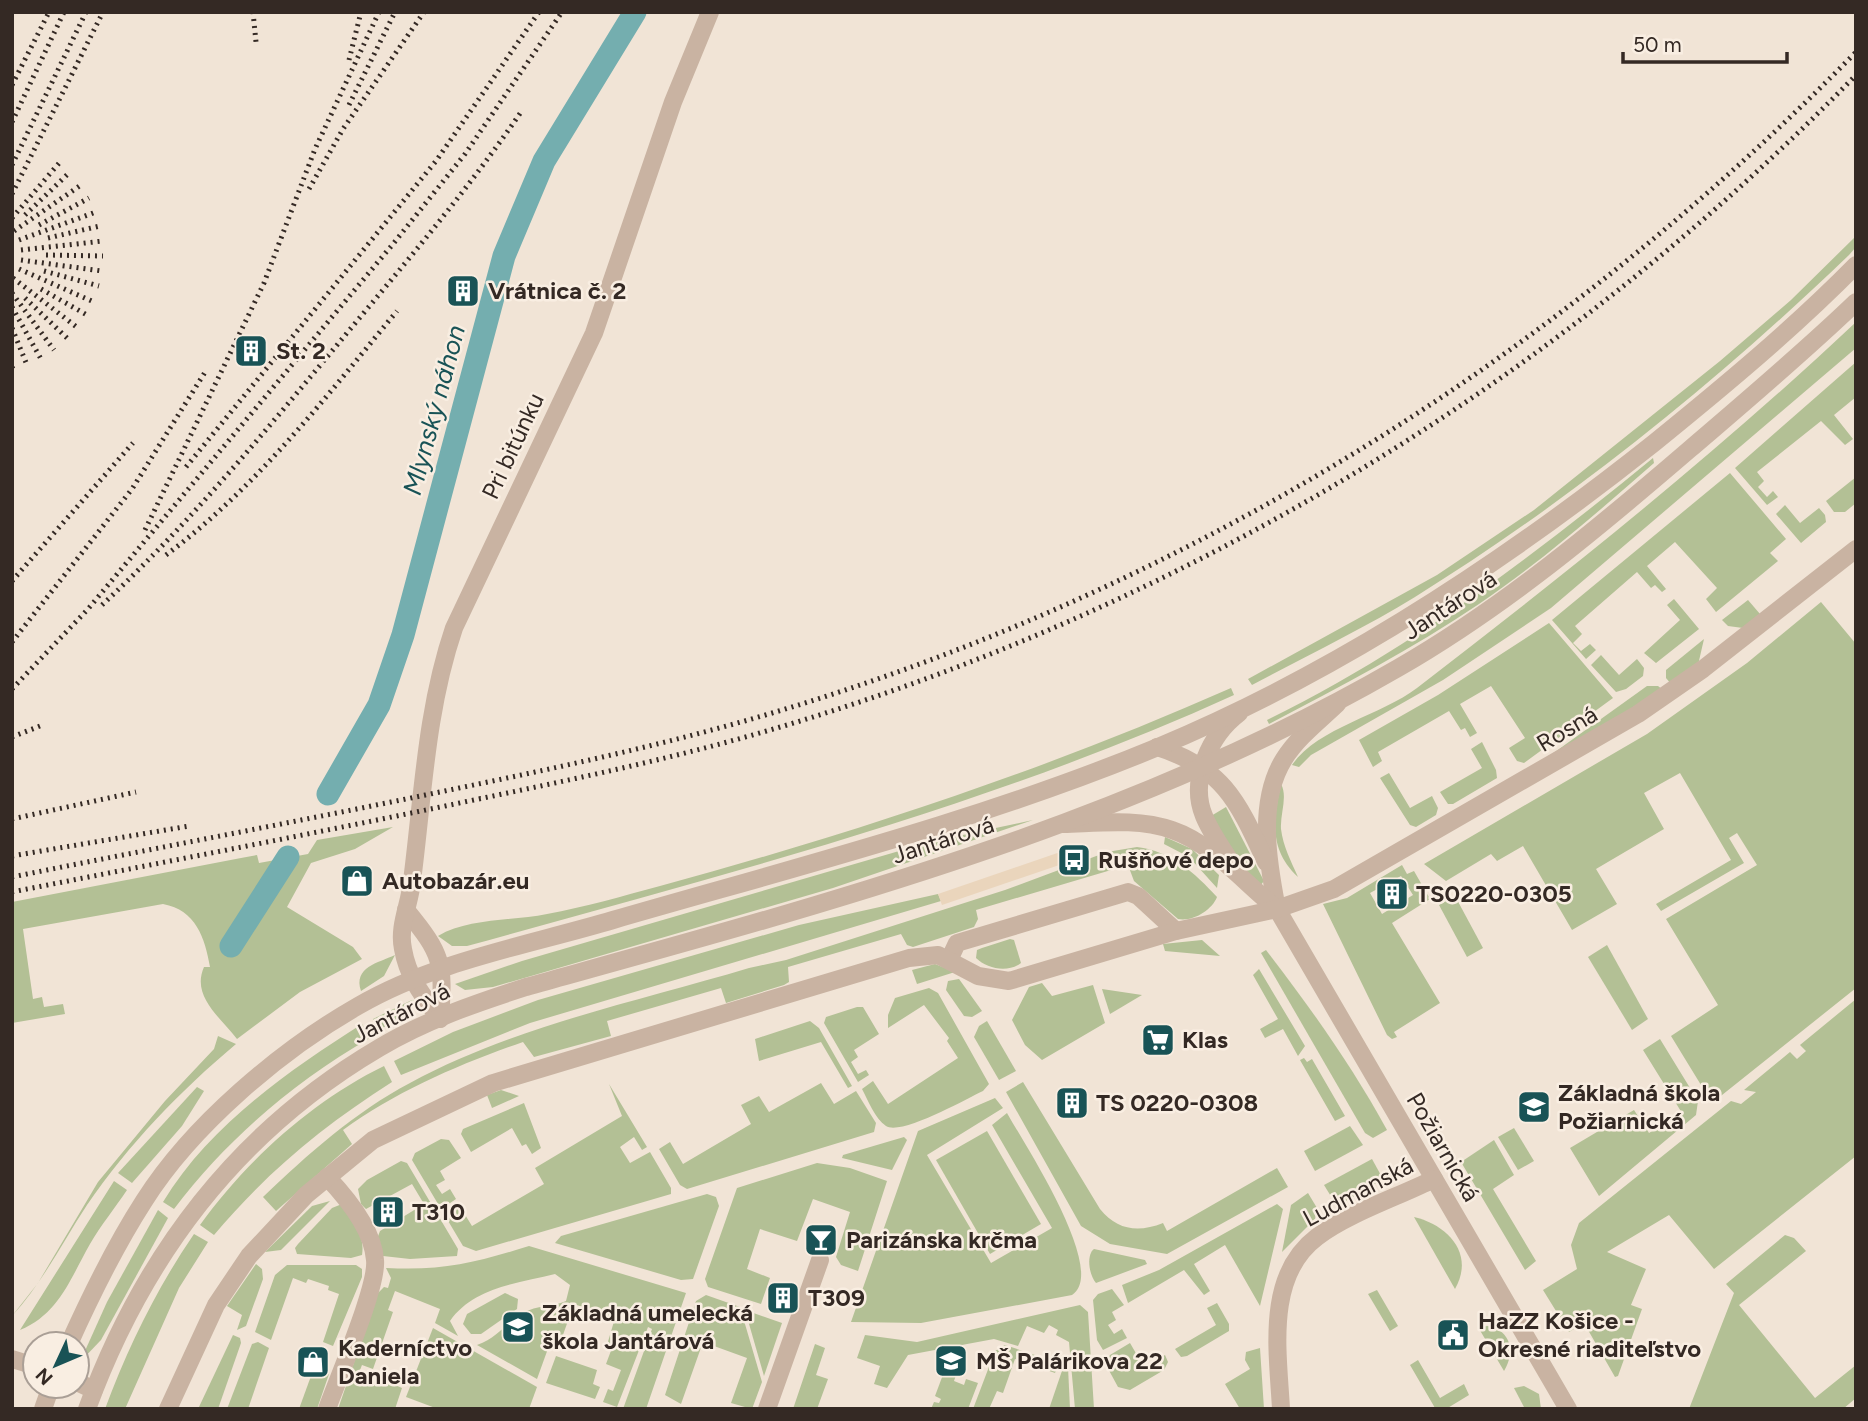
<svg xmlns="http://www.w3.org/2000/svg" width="1868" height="1421" viewBox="0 0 1868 1421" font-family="Figtree,sans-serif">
<rect width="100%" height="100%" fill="#f1e4d6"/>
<g fill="#b3c095" fill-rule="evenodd">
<path d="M1856,236V247L1849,255C1717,382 1571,500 1415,597C1363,629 1306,656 1252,685L1248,679L1437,575L1534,510L1720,361L1791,300Z"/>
<path d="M1856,322V348L1551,608L1443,680L1311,755L1299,767L1292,765C1317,728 1382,715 1417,688C1568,572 1718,452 1856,322Z"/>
<polygon points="1856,362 1856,397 1834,415 1853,439 1845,445 1821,421 1757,472 1764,481 1758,487 1767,497 1773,491 1778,497 1767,505 1735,468"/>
<path d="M1653,458L1654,463C1598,512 1541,562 1479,604C1412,649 1340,687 1269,724L1267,720C1408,651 1532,557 1653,458Z"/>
<polygon points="1730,473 1786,539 1770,553 1778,561 1716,612 1706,599 1717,588 1675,542 1647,566 1666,589 1662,592 1655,585 1651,588 1637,572 1575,626 1582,634 1573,643 1581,651 1590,644 1596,650 1586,659 1552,620"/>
<polygon points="1856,477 1856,503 1845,512 1834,512 1826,501"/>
<polygon points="1785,505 1800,523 1819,508 1825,515 1826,522 1801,543 1776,514"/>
<polygon points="1674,599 1699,629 1656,663 1644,653 1680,620 1667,605"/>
<polygon points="1748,600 1760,614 1743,628 1728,626 1722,620"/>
<polygon points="1821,602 1856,644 1856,988 1712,1103 1671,1036 1718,1005 1666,919 1757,865 1737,833 1729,838 1744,863 1661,911 1656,904 1731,860 1680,773 1644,793 1664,829 1596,869 1617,904 1572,930 1523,846 1497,861 1491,854 1446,881 1424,864 1647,734 1747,663"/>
<polygon points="1549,623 1613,698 1524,763 1517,761 1509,748 1525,738 1491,686 1460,704 1477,733 1470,737 1465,728 1461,730 1449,711 1378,752 1382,761 1373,767 1359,740 1438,695"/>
<polygon points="1704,639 1698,665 1671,684 1666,678 1666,670"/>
<polygon points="1601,655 1619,675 1637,659 1644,668 1643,676 1626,689 1616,692 1591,665"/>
<polygon points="1647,686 1658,686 1663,690 1534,767"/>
<path d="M1231,688L1234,695C988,807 727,874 467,946H452L438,936C468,918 513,921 547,914C585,907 623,896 660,886C855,833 1046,770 1231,688Z"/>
<polygon points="1482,742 1496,770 1497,778 1453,804 1448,804 1440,792 1482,768 1471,749"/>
<polygon points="1389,773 1410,808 1432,796 1438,808 1436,815 1416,827 1410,825 1380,778"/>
<path d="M1281,784C1288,797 1280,813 1281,829C1283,846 1291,861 1298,877C1269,850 1273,820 1281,784Z"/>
<polygon points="1226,807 1264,881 1260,886 1254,884 1211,816"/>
<polygon points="1033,820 833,888 493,987 465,990 455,984 522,961 930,842"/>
<path d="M393,827L355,849L311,863L287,907L353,947L362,959L300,992L237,1039C220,1017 191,996 204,967H210C205,938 196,910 163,904L23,929L33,999L42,997L44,1007L63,1004L65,1014L12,1023V902L241,858L257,855L259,863L308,854L317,840Z"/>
<polygon points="1165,837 1192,849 1219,875 1217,888 1189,857 1164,844"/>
<path d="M1137,847C1171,851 1195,873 1217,897C1212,910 1193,922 1178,919L1134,881L1128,865L976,910L978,919L974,927L913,947L907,945L901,934L788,967L789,982L784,985L726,1003L721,988L607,1021L611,1036L534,1057L523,1042C460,1064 397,1091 343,1130L352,1144L276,1211L263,1197C308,1154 355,1112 410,1083C515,1026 636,1002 749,968L786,960L1005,890L1107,852Z"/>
<path d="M1402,865L1407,874L1414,871L1430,899L1392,923L1440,1003L1394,1032L1397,1037L1392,1039L1387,1035L1323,904L1347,898ZM1401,876L1413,895L1382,914L1370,893Z"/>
<polygon points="938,894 941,901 530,1023 401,1075 394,1061 453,1032 538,1000 799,925"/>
<polygon points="1455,896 1483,948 1467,957 1439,905"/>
<path d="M1010,939L1014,940L1021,963C1008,973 987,969 976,958L977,950L982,948Z"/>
<polygon points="1202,940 1220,956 1165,951 1163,944"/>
<polygon points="1607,945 1648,1019 1632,1030 1588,957"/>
<path d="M1266,950C1310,1007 1352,1066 1387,1130L1373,1138L1365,1133L1261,953Z"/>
<path d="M395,955L384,976L361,991C353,967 378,963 395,955Z"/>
<polygon points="935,964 955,972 917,984 912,970"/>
<polygon points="1259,969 1305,1046 1298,1056 1283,1029 1265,1038 1260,1029 1278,1019 1253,975"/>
<polygon points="959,979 982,1011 972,1017 964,1016 946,990 948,981"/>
<polygon points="1042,983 1052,996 1093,985 1105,1023 1042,1060 1025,1045 1012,1020 1029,987"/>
<path d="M929,988L938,993L989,1084L983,1091C966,1099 901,1136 886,1126C875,1119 868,1100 862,1089L873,1081L888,1104L958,1058L947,1041L949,1038L924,1005L888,1028V1015L895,998Z"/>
<polygon points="1102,989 1142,995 1110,1014"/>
<polygon points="1856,999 1856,1156 1714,1269 1669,1215 1607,1252 1646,1269 1631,1305 1642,1309 1618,1376 1615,1377 1584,1323 1569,1332 1543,1290 1577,1269 1571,1245 1579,1223 1731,1101 1741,1104 1756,1092 1744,1090 1790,1052 1797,1059 1806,1051 1800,1045"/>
<polygon points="412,1000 417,1002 409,1013 379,1030 373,1019"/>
<polygon points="857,1007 863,1007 879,1034 854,1050 858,1057 851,1062 858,1074 866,1070 869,1075 858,1082 824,1023 826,1017"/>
<polygon points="810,1021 819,1028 852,1086 848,1088 821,1042 759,1061 755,1039"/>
<polygon points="987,1021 1016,1071 999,1080 974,1037 979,1026"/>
<path d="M362,1024L370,1038C294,1082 227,1139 174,1209L163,1202C209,1126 288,1071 362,1024Z"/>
<path d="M218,1036L236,1044C180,1091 129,1144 87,1205C62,1243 43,1282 12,1316L38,1283L98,1182L165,1101L214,1049Z"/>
<polygon points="1660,1039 1698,1101 1696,1115 1599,1196 1570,1148 1634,1110 1649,1133 1682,1113 1643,1050"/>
<polygon points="1304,1058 1307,1062 1312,1059 1345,1116 1335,1121 1300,1060"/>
<path d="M384,1066L392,1082C323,1126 267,1172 214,1235L200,1225C246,1161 312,1101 384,1066Z"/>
<path d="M1023,1082L1100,1209C1117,1230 1138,1233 1163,1223L1167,1231L1277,1168L1288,1187L1167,1254L1110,1244L1081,1226L1006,1092Z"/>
<polygon points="821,1083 834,1104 856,1091 876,1123 874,1132 687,1189 680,1185 659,1149 670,1142 683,1164 751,1124 741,1105 759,1096 769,1112"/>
<polygon points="609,1084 647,1147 642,1150 634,1137 620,1147 630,1163 650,1152 671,1188 671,1194 476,1251 463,1246 444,1214 459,1205 472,1226 544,1184 535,1168 622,1116"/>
<polygon points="197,1087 204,1091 182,1126 132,1183 118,1173"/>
<polygon points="501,1090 519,1096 492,1108 487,1095"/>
<path d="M995,1098L1003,1108L927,1155L991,1263L1052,1228L992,1125L1007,1113C1023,1142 1109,1272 1072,1295L921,1323L851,1322L918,1131Z"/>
<polygon points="524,1103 541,1148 532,1154 526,1144 522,1146 512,1128 471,1152 461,1134 463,1129"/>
<polygon points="1350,1126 1363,1145 1315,1171 1304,1151"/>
<polygon points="1514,1128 1534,1161 1518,1170 1498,1137"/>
<polygon points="987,1131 1041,1224 990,1254 936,1160"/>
<polygon points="904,1137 907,1140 892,1170 842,1158 843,1155"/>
<polygon points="441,1139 449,1140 461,1158 440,1171 445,1180 436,1185 442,1194 450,1189 456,1199 441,1209 412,1160 415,1153"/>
<polygon points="1494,1140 1514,1175 1493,1189 1536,1261 1525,1270 1461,1162"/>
<polygon points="1372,1159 1383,1179 1346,1201 1332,1198 1324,1185"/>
<polygon points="401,1161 407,1163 458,1249 457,1256 410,1259 383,1256 377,1239 380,1231 424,1204 412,1184 366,1209 361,1204 358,1189 367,1180"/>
<polygon points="817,1163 850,1168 887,1181 858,1271 841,1265 836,1257 850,1212 813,1199 797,1241 760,1229 747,1269 770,1278 761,1304 708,1287 705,1279 737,1188"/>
<path d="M114,1181L127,1190C115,1208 101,1225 90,1244C70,1279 59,1314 20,1330Z"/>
<polygon points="1308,1193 1317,1208 1315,1219 1282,1252 1291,1205"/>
<polygon points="707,1194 716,1197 719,1206 693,1279 681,1280 555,1243 561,1236"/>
<polygon points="330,1201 281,1250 265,1252 312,1206"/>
<path d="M342,1204C354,1216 365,1237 362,1255L351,1258L297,1254L295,1248L298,1244L332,1208Z"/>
<polygon points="1277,1204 1283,1209 1260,1306 1225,1245 1194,1264 1210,1291 1204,1295 1184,1270 1128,1303 1122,1285 1159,1270"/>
<polygon points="158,1210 168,1218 101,1340 80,1362 107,1302"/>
<path d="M1414,1217C1448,1225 1475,1254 1455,1289Z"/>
<path d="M194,1234L208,1242L179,1288L125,1409H105C128,1347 157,1288 194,1234Z"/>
<polygon points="1785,1235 1794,1238 1806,1251 1739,1305 1815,1398 1856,1365 1856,1398 1843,1409 1689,1409 1734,1293 1726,1284"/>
<path d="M529,1246L686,1293L646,1409H623L652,1329L648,1327L617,1407L603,1402L608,1389L613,1391L621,1370L606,1364L612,1348L607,1345L615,1318L574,1304L559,1346L550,1343L537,1379L477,1345C499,1337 505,1323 523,1313C537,1305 552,1307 566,1301L570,1285L555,1274C518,1283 473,1288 450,1321L458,1336L435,1323L440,1309L395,1291L388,1310L393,1312L373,1369L362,1365L360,1370L402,1388L395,1409H338L378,1293L384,1287L388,1288L391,1278L386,1268C443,1271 475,1263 529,1246Z"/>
<path d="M1094,1249L1145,1260L1147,1264L1096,1283C1089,1275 1086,1255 1094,1249Z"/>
<polygon points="256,1264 262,1269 263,1279 246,1326 237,1330 242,1315 227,1306"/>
<polygon points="287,1265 356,1265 362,1269 362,1277 333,1346 323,1342 339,1294 328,1290 329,1286 308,1279 306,1283 293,1278 271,1340 255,1332 275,1275"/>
<polygon points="1112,1289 1124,1305 1112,1312 1116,1320 1108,1325 1114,1334 1122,1329 1127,1338 1103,1350 1097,1340 1093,1300 1098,1294"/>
<polygon points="1377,1290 1398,1326 1390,1331 1368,1294"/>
<polygon points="505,1293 518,1299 517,1309 481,1334 471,1334 463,1324 467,1314"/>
<polygon points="706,1295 740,1307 762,1382 752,1409 731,1403 747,1358 703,1342 681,1404 665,1395 696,1301"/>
<polygon points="1217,1303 1229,1324 1229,1331 1187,1356 1181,1357 1175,1349 1216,1325 1207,1308"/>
<polygon points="1080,1305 1088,1312 1094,1409 1075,1409 1069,1342 1056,1335 1058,1330 1049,1325 1044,1333 1027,1326 1018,1346 994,1339 908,1355 887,1388 874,1384 880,1366 857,1358 865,1335 917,1342"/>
<polygon points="745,1310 782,1323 764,1376"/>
<path d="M1488,1326C1512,1331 1515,1353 1504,1371L1478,1327Z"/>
<polygon points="433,1328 537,1387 529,1409 438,1409 406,1397"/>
<polygon points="233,1335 240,1338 241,1343 218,1409 198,1409"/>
<polygon points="258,1342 269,1348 248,1409 227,1409 252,1344"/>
<polygon points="1130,1343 1144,1367 1165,1355 1168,1362 1164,1370 1130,1390 1118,1387 1105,1363 1110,1355"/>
<polygon points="815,1344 825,1348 816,1375 828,1379 817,1409 793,1409"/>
<polygon points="1005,1345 1059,1363 1055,1373 1015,1359 1003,1393 997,1391 989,1409 973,1409 995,1351"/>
<polygon points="1260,1348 1264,1409 1240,1409 1225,1384 1250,1369 1245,1360 1246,1352"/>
<polygon points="556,1356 597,1370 593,1384 600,1387 595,1399 546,1383"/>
<polygon points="1418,1360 1440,1398 1464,1384 1469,1395 1446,1409 1435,1408 1410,1365"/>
<polygon points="315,1365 329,1374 317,1409 299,1409"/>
<polygon points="1064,1365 1068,1367 1070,1409 1049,1409"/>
<polygon points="944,1372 956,1375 954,1381 964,1385 966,1379 978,1383 968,1409 931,1409 934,1402 939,1403 941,1399 935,1396"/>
<polygon points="1524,1386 1539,1394 1541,1409 1525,1409 1514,1388"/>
</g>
<polygon fill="#ead5bc" points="1069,849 1074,860 942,905 938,894"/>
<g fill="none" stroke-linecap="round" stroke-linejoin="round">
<g stroke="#74aeaf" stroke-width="23">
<polyline points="328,794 379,705 403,635 504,256 544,161 635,12"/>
<polyline points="231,946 288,857"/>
</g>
<g stroke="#c9b3a2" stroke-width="18">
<path d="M1337,704C1319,721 1297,738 1284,759C1257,802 1268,863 1277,909L1568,1409"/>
<path d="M1157,747C1224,768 1238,802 1266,862"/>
<path d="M1063,824C1099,823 1138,818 1172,830C1213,844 1244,883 1277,909"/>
<path d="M1232,864C1222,848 1211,833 1204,816C1189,780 1210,735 1239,713"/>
<path d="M406,910C443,955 444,963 440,1019"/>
<polyline points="950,958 957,943 1128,892 1138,896 1176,931"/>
<path d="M440,1019C423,996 408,978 403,949C398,926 410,904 412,881C423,796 426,710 454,628L594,333L673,102L710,12"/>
<path d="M327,1177C347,1198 373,1229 375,1260C378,1286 338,1378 327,1409"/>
<polyline points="12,1359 35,1366"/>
<polyline points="77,1382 94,1390"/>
<polyline points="168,1409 216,1305 249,1256 306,1195 373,1140 493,1083 909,958 938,955 978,976 1009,981 1176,931 1277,909 1334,889 1638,714 1703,669 1856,549"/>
<polyline points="767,1409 820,1260"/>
<path d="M1281,1409C1278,1352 1265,1276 1317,1237C1349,1213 1398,1197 1434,1179"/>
</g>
<g stroke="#c9b3a2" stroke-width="18">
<path d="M69,1344C91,1295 115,1246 144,1201C192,1125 281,1050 358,1006C435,961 529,945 613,920C796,867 982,820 1158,747C1338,672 1502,564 1654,443C1723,387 1793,329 1856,265"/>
<polyline points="43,1409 51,1386"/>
<path d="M87,1409C143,1256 238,1131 379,1048C424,1021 476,1003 526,987C825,904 1127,825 1398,668C1504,607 1597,529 1690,449C1746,401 1803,353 1856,302"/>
</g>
<g stroke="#342924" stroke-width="5" stroke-dasharray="2 5" stroke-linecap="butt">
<polyline points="253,12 256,42"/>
<polyline points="349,60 361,12"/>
<polyline points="12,85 49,12"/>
<polyline points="349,105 395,12"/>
<polyline points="12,122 64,12"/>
<polyline points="12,165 86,12"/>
<polyline points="309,189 343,129 424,12"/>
<polyline points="12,194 103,12"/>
<polyline points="25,215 70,172"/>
<polyline points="12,218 60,162"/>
<polyline points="39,225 89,198"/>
<polyline points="14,231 81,185"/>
<polyline points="48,238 100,226"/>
<polyline points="19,240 96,212"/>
<polyline points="21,250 103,241"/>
<polyline points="46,255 103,256"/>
<polyline points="21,260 102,271"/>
<polyline points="19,269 94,302"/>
<polyline points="44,271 99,286"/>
<polyline points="13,278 78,328"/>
<polyline points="41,289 87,315"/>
<polyline points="12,293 54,350"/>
<polyline points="25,298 68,339"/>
<polyline points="12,307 41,359"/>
<polyline points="12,328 27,365"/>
<polyline points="12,367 13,369"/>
<polyline points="186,467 436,161 539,12"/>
<polyline points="145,530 264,283 315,149 379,12"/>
<path d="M166,555C257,487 325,398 397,311"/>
<polyline points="12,581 133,443"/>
<path d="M102,605C188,525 262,435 337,345C400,269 465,194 521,112"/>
<polyline points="12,642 132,489 207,369"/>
<polyline points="12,689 88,609 393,244 465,154 562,12"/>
<polyline points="12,737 40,726"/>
<polyline points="12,819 136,792"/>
<polyline points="12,856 189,826"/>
<path d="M12,877C161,847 311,819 459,788C561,767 662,745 762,716C1179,594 1552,363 1856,52"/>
<path d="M12,892C164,862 317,833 469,801C570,780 671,759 770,730C1181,610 1558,382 1856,75"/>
</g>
</g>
<defs>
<symbol id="building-square" viewBox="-11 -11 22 22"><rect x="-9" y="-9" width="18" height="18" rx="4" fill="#195356" stroke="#f9eee2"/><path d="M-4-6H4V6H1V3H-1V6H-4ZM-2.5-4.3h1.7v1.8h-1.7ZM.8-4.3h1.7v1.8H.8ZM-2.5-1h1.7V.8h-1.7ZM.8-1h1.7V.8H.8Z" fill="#fff"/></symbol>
<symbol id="bus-square" viewBox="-11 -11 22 22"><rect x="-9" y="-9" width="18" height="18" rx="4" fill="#195356" stroke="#f9eee2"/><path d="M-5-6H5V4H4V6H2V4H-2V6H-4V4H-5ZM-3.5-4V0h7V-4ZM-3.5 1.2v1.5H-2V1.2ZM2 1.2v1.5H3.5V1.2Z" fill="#fff"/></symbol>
<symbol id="shop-square" viewBox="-11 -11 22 22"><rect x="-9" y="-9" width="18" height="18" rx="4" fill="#195356" stroke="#f9eee2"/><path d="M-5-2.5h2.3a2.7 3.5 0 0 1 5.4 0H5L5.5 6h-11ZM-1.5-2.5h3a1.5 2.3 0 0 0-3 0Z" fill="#fff"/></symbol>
<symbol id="supermarket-square" viewBox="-11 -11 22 22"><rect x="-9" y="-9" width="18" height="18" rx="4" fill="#195356" stroke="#f9eee2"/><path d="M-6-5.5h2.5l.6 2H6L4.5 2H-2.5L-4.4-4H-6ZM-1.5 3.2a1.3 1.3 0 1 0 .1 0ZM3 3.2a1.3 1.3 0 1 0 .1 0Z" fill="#fff"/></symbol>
<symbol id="school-square" viewBox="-11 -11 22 22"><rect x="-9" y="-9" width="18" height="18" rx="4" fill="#195356" stroke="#f9eee2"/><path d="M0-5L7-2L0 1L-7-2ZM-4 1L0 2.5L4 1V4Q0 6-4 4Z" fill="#fff"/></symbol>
<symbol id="bar-square" viewBox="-11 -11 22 22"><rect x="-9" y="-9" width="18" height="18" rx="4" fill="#195356" stroke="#f9eee2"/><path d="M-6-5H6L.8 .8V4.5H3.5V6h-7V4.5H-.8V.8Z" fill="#fff"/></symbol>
<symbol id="civic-square" viewBox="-11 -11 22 22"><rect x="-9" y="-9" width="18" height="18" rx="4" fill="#195356" stroke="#f9eee2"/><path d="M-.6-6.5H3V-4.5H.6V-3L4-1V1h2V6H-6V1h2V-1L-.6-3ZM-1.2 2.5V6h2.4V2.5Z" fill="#fff"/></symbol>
</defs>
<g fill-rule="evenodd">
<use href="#building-square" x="444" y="272" width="38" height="38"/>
<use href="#building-square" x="232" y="332" width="38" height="38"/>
<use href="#bus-square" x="1055" y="841" width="38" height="38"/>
<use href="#shop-square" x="338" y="862" width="38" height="38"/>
<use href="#building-square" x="1373" y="875" width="38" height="38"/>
<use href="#supermarket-square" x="1139" y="1021" width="38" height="38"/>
<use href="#building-square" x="1053" y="1084" width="38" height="38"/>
<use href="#school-square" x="1515" y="1088" width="38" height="38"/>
<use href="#building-square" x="369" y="1193" width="38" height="38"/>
<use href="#bar-square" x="802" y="1221" width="38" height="38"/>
<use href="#building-square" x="764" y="1279" width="38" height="38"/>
<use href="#school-square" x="499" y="1308" width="38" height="38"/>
<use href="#civic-square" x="1434" y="1316" width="38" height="38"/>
<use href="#school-square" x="932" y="1342" width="38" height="38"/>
<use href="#shop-square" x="294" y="1343" width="38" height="38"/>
</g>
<g text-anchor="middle" stroke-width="5" stroke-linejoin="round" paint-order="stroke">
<g font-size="24" font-weight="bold" fill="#342924" stroke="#f9eee2" text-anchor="start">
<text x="488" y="299">Vrátnica č. 2</text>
<text x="276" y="359">St. 2</text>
<text x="1098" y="868">Rušňové depo</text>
<text x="382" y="889">Autobazár.eu</text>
<text x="1416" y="902">TS0220-0305</text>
<text x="1182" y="1048">Klas</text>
<text x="1558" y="1101">Základná škola<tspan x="1558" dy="28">Požiarnická</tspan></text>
<text x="1096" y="1111">TS 0220-0308</text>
<text x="412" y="1220">T310</text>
<text x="846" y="1248">Parizánska krčma</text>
<text x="808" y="1306">T309</text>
<text x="542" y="1321">Základná umelecká<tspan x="542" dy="28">škola Jantárová</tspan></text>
<text x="1478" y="1329">HaZZ Košice -<tspan x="1478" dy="28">Okresné riaditeľstvo</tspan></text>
<text x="338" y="1356">Kaderníctvo<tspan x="338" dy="28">Daniela</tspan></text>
<text x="976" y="1369">MŠ Palárikova 22</text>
</g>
<g font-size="24" fill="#342924" stroke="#f9eee2">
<text transform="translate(513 446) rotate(-65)" y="8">Pri bitúnku</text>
<text transform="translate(1450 605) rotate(-33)" y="8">Jantárová</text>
<text transform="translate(1567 729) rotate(-31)" y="8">Rosná</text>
<text transform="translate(943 840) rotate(-18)" y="8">Jantárová</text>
<text transform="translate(401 1013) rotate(-27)" y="8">Jantárová</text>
<text transform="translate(1443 1147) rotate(60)" y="8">Požiarnická</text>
<text transform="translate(1358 1192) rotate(-28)" y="8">Ludmanská</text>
</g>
<g font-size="26" font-style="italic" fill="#195356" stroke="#f9eee2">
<text transform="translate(434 410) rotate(-75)" y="9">Mlynský náhon</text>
</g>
</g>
<rect width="1868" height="1421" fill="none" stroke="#342924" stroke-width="28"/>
<g transform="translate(56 1365) rotate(226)"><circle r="33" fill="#f9eee2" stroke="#aa9f96" stroke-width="2"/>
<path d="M0-5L12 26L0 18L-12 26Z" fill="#195356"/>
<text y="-10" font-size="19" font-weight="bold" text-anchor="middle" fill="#342924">N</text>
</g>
<path d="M1623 52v10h164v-10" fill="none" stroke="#342924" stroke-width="3.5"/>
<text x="1633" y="52" font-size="21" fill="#342924" stroke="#f9eee2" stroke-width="5" paint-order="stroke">50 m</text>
</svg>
